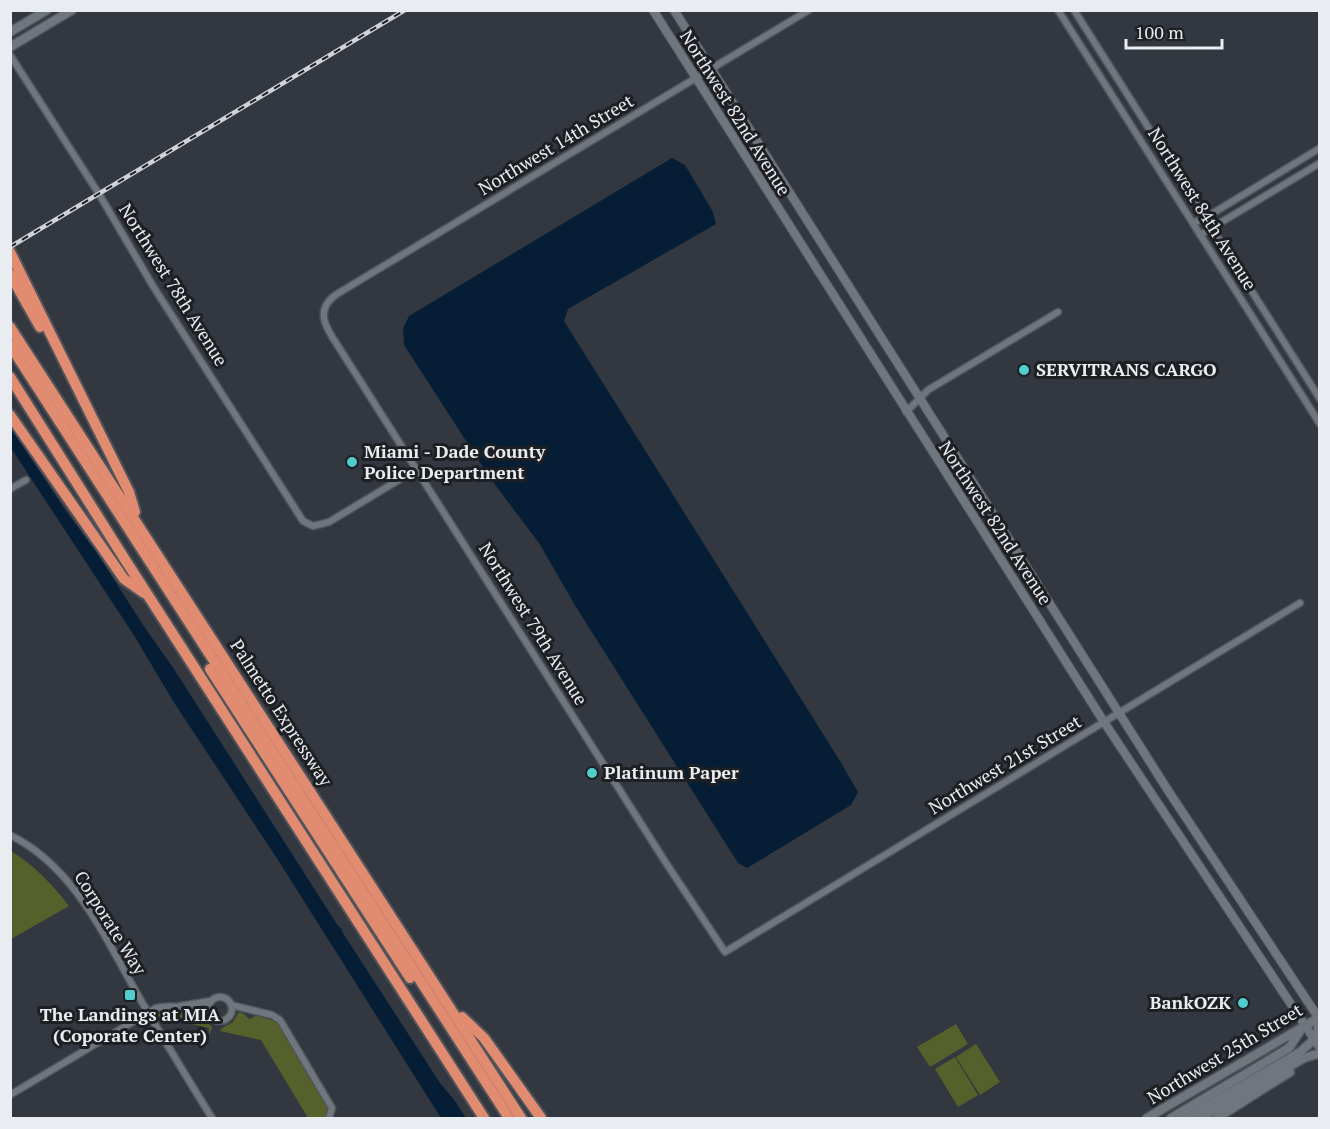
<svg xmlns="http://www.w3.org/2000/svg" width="1330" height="1129" viewBox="0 0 1330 1129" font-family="'PT Serif',serif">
<rect width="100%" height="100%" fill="#333840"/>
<g fill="#56602b">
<path d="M11,851C35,866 52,884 69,906L11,939Z"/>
<polygon points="164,1011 199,1014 212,1027 210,1034 209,1033 209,1028 167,1018 160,1022 157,1013"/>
<polygon points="239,1012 244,1014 249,1019 253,1018 255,1015 277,1022 329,1108 325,1117 308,1118 261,1040 220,1031 222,1028 233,1022"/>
<polygon points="956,1024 968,1044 930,1067 917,1047"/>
<polygon points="976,1044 1000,1082 980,1095 956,1057"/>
<polygon points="955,1057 978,1095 958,1107 935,1069"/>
</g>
<g fill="#051e35">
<polygon points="672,158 685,165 713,212 716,224 568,309 564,321 840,761 858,792 851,805 747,868 738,863 576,607 539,543 490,478 404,345 403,329 409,316"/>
<polygon points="11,428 66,511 97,553 145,628 174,669 338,926 342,929 341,930 440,1083 455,1101 466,1118 441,1118 278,860 173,701 135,637 11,448"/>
</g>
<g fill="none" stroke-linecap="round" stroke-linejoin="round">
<defs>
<g id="minor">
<path d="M809,10L337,294C309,313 332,335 345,357L666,863L725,952L1300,603"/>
<polyline points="1058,10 1320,424"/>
<polyline points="1074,10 1320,399"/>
<polyline points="10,55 99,194 153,286 303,521 313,526 329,522 417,469"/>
<polyline points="1193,223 1205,218 1320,148"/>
<polyline points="1200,235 1320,163"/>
<polyline points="906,412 928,390 1058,312"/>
<polyline points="10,489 26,480"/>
<path d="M10,835C75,867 105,938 139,997C163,1038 187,1078 212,1118"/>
<circle cx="220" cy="1009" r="12"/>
<polyline points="231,1005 272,1015 280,1020 332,1108 329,1118"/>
<polyline points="180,1006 211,1001"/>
<path d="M10,1095L156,1008C172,1004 200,1008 212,1018"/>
</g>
<g id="tertiary">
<polyline points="653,10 1104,722 1320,1048"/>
<polyline points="674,10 1169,792 1320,1020"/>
</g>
<g id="secondary">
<polyline points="10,32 47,10"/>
<polyline points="10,47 72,10"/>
<polyline points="1147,1118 1320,1017"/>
<polyline points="1171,1118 1289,1048 1302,1028"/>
<polyline points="1186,1118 1300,1052 1318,1036 1318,1018"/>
<polyline points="1201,1118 1304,1058 1320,1053"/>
<polyline points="1217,1118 1290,1072"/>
</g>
<g id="motorway">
<polyline points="10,252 129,492 135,512"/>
<polyline points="10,274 40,327"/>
<polyline points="10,327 521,1118"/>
<polyline points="10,345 509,1118"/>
<polyline points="10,377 124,558 484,1118"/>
<polyline points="10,415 124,579 144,593"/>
<polyline points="210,669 410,978"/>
<polyline points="462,1017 484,1038 541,1118"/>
</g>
</defs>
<use href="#minor" stroke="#51555b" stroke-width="9"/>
<use href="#tertiary" stroke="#51555b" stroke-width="10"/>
<use href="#secondary" stroke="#51555b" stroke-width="11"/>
<use href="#motorway" stroke="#51555b" stroke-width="14"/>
<use href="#minor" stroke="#70767e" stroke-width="6"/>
<use href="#tertiary" stroke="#70767e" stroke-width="8"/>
<use href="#secondary" stroke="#70767e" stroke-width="8"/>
<use href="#motorway" stroke="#e18b71" stroke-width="10"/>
<defs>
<polyline id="rail" points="10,247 405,10"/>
</defs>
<use href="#rail" stroke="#cfd3d8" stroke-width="4.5"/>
<use href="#rail" stroke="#1d1f23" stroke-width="2" stroke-dasharray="7" stroke-linecap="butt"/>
</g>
<g fill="#52cdcd" stroke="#1d1f23" stroke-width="2">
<circle cx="1024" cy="370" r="6"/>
<circle cx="352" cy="462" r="6"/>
<circle cx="592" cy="773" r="6"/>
<rect x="124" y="989" width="12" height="12" rx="3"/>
<circle cx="1243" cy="1003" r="6"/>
</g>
<g text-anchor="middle" stroke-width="6" stroke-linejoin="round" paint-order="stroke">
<g font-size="18" fill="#e9edf2" stroke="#1d1f23">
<text transform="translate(735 113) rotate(58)" y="6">Northwest 82nd Avenue</text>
<text transform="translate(556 145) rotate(-31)" y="6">Northwest 14th Street</text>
<text transform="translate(1202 209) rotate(58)" y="6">Northwest 84th Avenue</text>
<text transform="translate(173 285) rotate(58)" y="6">Northwest 78th Avenue</text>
<text transform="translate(995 523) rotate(57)" y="6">Northwest 82nd Avenue</text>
<text transform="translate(533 624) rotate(58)" y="6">Northwest 79th Avenue</text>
<text transform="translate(281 713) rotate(57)" y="6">Palmetto Expressway</text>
<text transform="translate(1005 765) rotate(-31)" y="6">Northwest 21st Street</text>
<text transform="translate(110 923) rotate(58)" y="6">Corporate Way</text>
<text transform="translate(1225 1054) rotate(-31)" y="6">Northwest 25th Street</text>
</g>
<g font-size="18" font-weight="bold" fill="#e9edf2" stroke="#1d1f23" text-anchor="start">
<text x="1036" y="376">SERVITRANS CARGO</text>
<text x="364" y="458">Miami - Dade County<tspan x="364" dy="21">Police Department</tspan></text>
<text x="604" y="779">Platinum Paper</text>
<text x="1231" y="1009" text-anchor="end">BankOZK</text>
<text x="130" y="1021" text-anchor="middle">The Landings at MIA<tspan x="130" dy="21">(Coporate Center)</tspan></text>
</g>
</g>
<rect width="1330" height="1129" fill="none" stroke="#e9edf2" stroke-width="24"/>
<path d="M1126 39v9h96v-9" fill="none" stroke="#e9edf2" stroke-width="3"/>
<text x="1135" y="39" font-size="18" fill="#e9edf2" stroke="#1d1f23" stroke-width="4.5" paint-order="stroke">100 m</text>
</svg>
